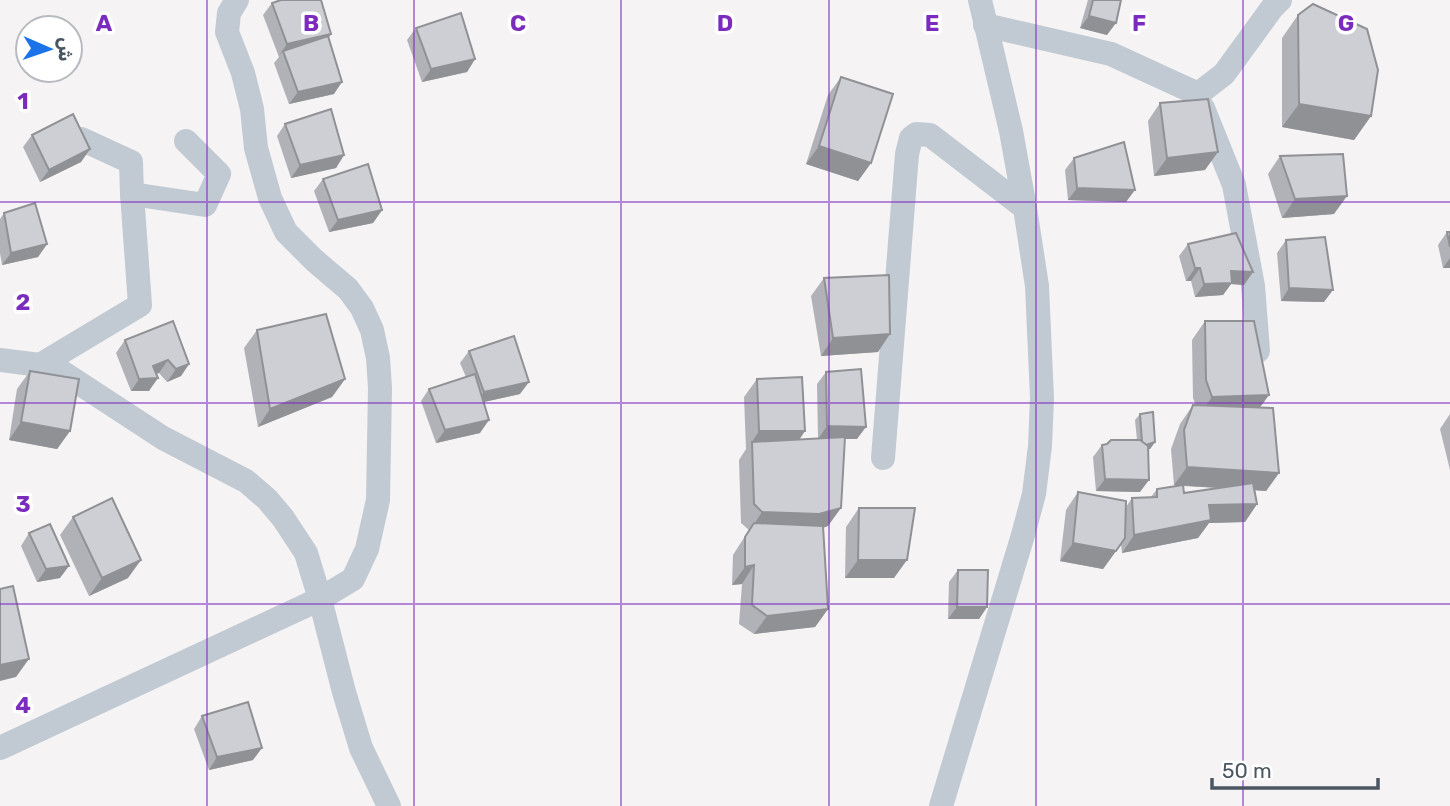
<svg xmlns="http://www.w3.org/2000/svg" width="1450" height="806" viewBox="0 0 1450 806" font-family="Rubik,'Noto Naskh Arabic',sans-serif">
<rect width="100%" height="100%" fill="#f5f3f3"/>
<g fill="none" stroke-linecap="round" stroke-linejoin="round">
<g stroke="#c1cad2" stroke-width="24">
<polyline points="985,25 1111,54 1198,94 1224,74 1272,8 1280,0"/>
<polyline points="1203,108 1234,185 1253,286 1258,351"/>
<polyline points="81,139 131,162 132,194"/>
<polyline points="0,360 40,365 62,372 163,438 246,481 267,499 283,518 306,553 320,599 344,692 361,748 389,806"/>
<polyline points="40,365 140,305 132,194 205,205 219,174 186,141"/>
<polyline points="883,458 907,154 911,138 916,134 930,135 1025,208"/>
<polyline points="0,748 320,599 353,579 367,549 378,500 380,388 378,358 372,330 362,308 348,289 314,260 286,232 270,198 256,148 252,109 243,73 227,32 229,13 237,0"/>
<polyline points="941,806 1023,535 1034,494 1040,446 1042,398 1037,286 1025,208 1011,131 980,0"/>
</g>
</g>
<g fill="#b0b2b7" fill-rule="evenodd">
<polygon points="1088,0 1121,0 1107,35 1080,28"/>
<polygon points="272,3 329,38 334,94 289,104 274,63 279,57 263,15"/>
<polygon points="1298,15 1371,116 1354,140 1282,127 1282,38"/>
<polygon points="416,28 475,59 467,72 422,82 407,40"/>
<polygon points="841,77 871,163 858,181 806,164 828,95"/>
<polygon points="1160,103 1205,170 1154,176 1148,121"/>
<polygon points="285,124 344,155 336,168 291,178 277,136"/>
<polygon points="32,135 90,149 81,162 40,182 23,147"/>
<polygon points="1280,156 1334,214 1282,218 1268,174"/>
<polygon points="1074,158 1126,202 1068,200 1065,170"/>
<polygon points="323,179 382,210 373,223 329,232 314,191"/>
<polygon points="4,213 47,244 38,257 2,265 0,253 0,219"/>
<polygon points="1447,232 1450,232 1450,268 1443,268 1438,245"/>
<polygon points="1286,240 1324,302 1281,301 1277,253"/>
<polygon points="1188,244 1253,272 1244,285 1231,284 1223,295 1195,297 1191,281 1186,281 1179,256"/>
<polygon points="824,278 878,352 821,356 811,296"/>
<path d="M1205,321L1259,408L1279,473L1266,491L1255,490L1257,504L1245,522L1209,523L1198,538L1122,553L1121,544L1103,569L1060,561L1066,510L1078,492L1126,507L1132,498L1151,497L1157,489L1180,486L1174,485L1171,449L1180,424L1193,405L1196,406L1193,398L1192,340ZM1183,486L1219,488L1184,493Z"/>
<polygon points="257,330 345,379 332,397 258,427 244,348"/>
<polygon points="125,340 189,364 181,376 167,382 159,373 156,374 149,391 131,391 116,353"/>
<polygon points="469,351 520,394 483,402 480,433 436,443 421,401 429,389 466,377 460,363"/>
<polygon points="30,371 70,431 57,449 9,440 17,389"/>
<polygon points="826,372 857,439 845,439 828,526 823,528 828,609 815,627 754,634 739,624 742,584 732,585 733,555 749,530 741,523 739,460 746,449 744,397 757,379 805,431 799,440 818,439 817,384"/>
<polygon points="1140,414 1155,442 1150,449 1148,449 1140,492 1096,491 1093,457 1102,445 1137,440 1135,420"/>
<polygon points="1450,414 1450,470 1440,429"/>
<polygon points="859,508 894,578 845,578 846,527"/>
<polygon points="73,517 128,578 89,596 60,535"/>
<polygon points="29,533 60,578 37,582 21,546"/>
<polygon points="958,570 987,607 979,619 948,619 949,582"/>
<polygon points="202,716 253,760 209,770 194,729"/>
</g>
<g fill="#909195">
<polygon points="1089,16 1116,23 1107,35 1080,28"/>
<polygon points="331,34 323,47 283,51 278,57 287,44"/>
<polygon points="475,59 467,72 422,82 431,69"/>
<polygon points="342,82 334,94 289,104 298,92"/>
<polygon points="1299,104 1371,116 1354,140 1282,127"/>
<polygon points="819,146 871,163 858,181 806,164"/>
<polygon points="90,149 81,162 40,182 49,170"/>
<polygon points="1218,152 1205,170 1154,176 1167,158"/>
<polygon points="344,155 336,168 291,178 300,165"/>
<polygon points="1077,188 1135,190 1126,202 1068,200"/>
<polygon points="1347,196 1334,214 1282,218 1295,199"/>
<polygon points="382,210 373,223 329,232 338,220"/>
<polygon points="47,244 38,257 2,265 11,253"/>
<polygon points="1450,258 1450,268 1443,268"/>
<polygon points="1195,268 1200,268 1191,281 1186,281"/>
<polygon points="1231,271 1253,272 1244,285 1231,284 1223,295 1195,297 1204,284"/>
<polygon points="1289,288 1333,290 1324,302 1281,301"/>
<polygon points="890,334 878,352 821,356 833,338"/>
<polygon points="168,360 159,373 144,378 153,366"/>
<polygon points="189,364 181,376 167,382 176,369"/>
<polygon points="158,378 149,391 131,391 139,379"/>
<polygon points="345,379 332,397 258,427 270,409"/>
<polygon points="529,382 520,394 475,404 484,392"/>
<polygon points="1269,395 1256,413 1199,415 1212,397"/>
<polygon points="489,420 480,433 436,443 445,430"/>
<polygon points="21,422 70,431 57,449 9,440"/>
<polygon points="827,426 866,427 857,439 818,439"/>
<polygon points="759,431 805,431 792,450 752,442"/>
<polygon points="1155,442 1150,449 1138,452 1142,445"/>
<polygon points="1187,467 1279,473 1266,491 1174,485"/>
<polygon points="1105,479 1149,480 1140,492 1096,491"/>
<polygon points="1257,504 1245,522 1209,523 1198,538 1122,553 1134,535 1209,505"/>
<polygon points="841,508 828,526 807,533 750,530 762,512"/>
<polygon points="1073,543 1116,551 1103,569 1060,561"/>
<polygon points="141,560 128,578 89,596 102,578"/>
<polygon points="858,560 907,560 894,578 845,578"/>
<polygon points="754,565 742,584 732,585 745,567"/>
<polygon points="69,566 60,578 37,582 46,569"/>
<polygon points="957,607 987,607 979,619 948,619"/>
<polygon points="828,609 815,627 754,634 767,616"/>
<polygon points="29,659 16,677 0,681 0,665"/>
<polygon points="262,748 253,760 209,770 217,757"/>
</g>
<g fill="#cdcfd5" stroke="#909195" stroke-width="2">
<polygon points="281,0 321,0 331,34 287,44 272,3"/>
<polygon points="1093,0 1121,0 1116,23 1089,16"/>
<polygon points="1313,4 1367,29 1378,70 1371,116 1299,104 1298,15"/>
<polygon points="461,13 475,59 431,69 416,28"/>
<polygon points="328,36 342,82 298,92 283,51"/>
<polygon points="841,77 893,94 871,163 819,146"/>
<polygon points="1208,99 1218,152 1167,158 1160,103"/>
<polygon points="331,109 344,155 300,165 285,124"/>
<polygon points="73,114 90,149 49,170 32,135"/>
<polygon points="1124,142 1135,190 1077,188 1074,158"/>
<polygon points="1343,154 1347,196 1295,199 1280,156"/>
<polygon points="368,164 382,210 338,220 323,179"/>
<polygon points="35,203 47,244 11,253 4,213"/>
<polygon points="1447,232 1450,232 1450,247"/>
<polygon points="1236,233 1253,272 1231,271 1232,283 1204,284 1200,268 1195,268 1188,244"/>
<polygon points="1325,237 1333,290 1289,288 1286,240"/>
<polygon points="889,275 890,334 833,338 824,278"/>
<polygon points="326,314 345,379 270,409 257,330"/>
<polygon points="173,321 189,364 176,369 168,360 153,366 158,378 139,379 125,340"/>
<polygon points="1205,321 1254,321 1269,395 1212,397 1206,380"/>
<polygon points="514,336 529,382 484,392 469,351"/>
<polygon points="861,369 866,427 827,426 826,372"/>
<polygon points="30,371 79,379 70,431 21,422"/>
<polygon points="475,374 489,420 445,430 429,389"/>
<polygon points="802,377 805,431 759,431 757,379"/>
<polygon points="1193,405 1273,408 1279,473 1187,467 1184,430"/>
<polygon points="1153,412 1155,442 1146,445 1142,442 1140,414"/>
<polygon points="845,437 841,508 819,514 762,512 754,504 752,442"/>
<polygon points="1111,440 1140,440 1148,446 1149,480 1105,479 1102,445 1107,444"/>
<polygon points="1253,483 1257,504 1209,505 1211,520 1134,535 1132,498 1157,497 1157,489 1183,485 1184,493"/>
<polygon points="1078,492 1126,501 1125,538 1116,551 1073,543"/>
<polygon points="112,498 141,560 102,578 73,517"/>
<polygon points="859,508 915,508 907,560 858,560"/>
<polygon points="754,523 823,526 828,609 767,616 752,605 754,565 745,567 745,537"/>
<polygon points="50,524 69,566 46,569 29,533"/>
<polygon points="958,570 988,570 987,607 957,607"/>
<polygon points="13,586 29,659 0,665 0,589"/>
<polygon points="248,702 262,748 217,757 202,716"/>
</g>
<path fill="none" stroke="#7b2cbf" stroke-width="2" stroke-opacity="0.55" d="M207,0V806M414,0V806M621,0V806M829,0V806M1036,0V806M1243,0V806M0,202H1450M0,403H1450M0,604H1450"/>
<g font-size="23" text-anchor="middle" font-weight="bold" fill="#7b2cbf" stroke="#fff" stroke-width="7" stroke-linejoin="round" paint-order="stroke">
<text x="104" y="31">A</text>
<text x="311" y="31">B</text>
<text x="518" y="31">C</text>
<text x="725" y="31">D</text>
<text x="932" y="31">E</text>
<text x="1139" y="31">F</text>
<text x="1346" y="31">G</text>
<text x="23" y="109">1</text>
<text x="23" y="310">2</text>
<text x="23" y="512">3</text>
<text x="23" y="713">4</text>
</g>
<g transform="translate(49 49) rotate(92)"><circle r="33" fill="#ffffff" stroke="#b7bbc0" stroke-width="2"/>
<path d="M0-5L12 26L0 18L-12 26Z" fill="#1a73e8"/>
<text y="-10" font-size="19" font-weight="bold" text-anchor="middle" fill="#4a5661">ش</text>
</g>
<path d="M1212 778v10h166v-10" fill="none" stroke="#4a5661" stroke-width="3.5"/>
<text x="1222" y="778" font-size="21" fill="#4a5661" stroke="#ffffff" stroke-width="5" paint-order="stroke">50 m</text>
</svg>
